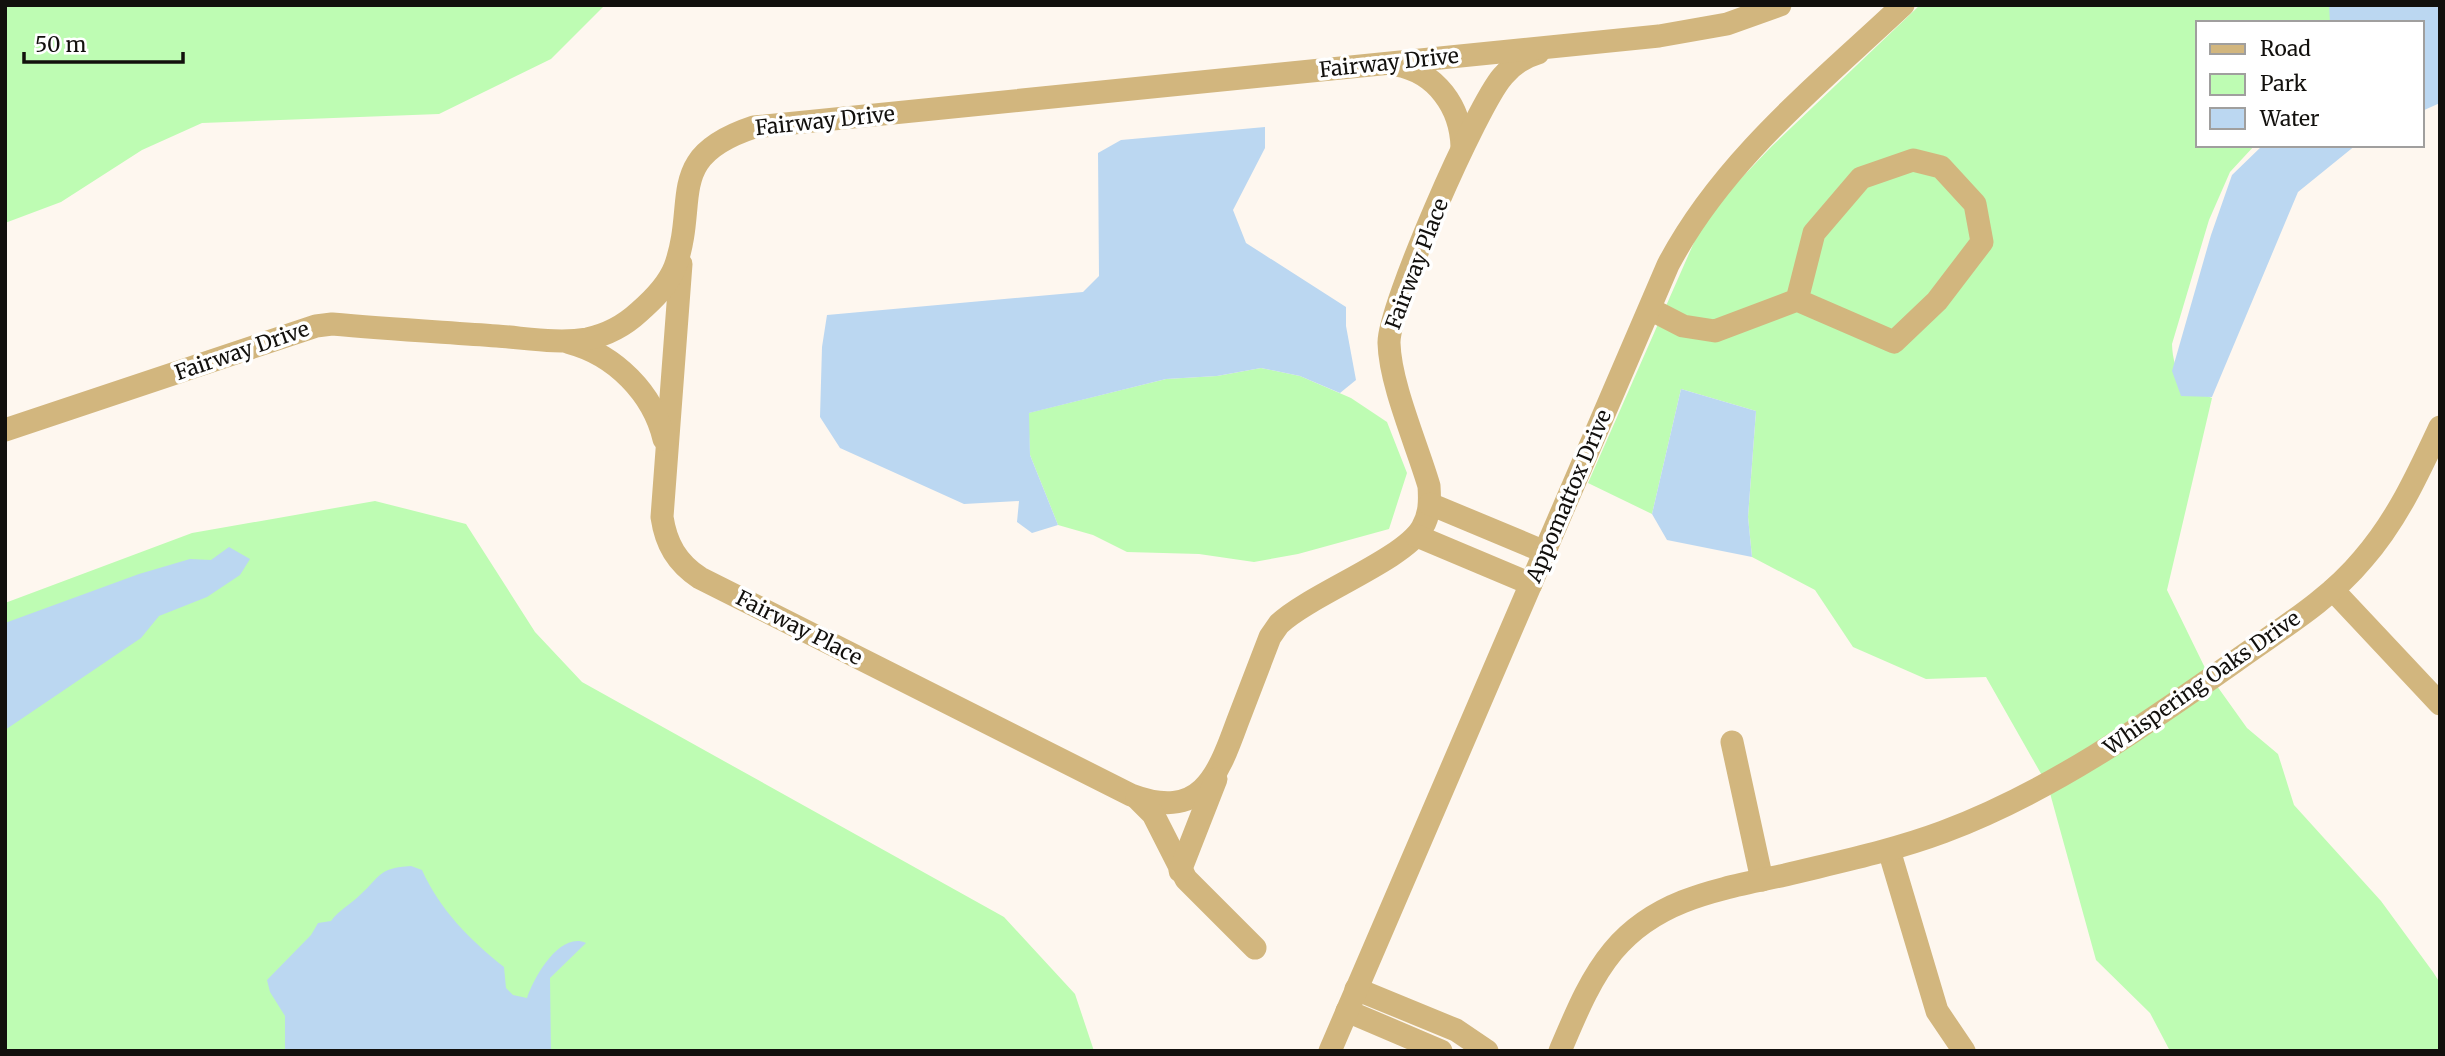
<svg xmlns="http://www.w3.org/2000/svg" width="2445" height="1056" viewBox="0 0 2445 1056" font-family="Merriweather,serif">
<rect width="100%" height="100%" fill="#fef7ef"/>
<g fill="#befcb3">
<polygon points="5,5 605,5 551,59 439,114 202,123 142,150 61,202 5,223"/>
<path d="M1920,5H2339L2337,23H2198V145H2255L2230,172L2209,220L2172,344C2173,374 2185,386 2212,398L2167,590L2207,672L2247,728L2278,754L2294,805L2381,901L2433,972L2440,983V1051H2170L2150,1013L2096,960L2048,786L1986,677L1926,679L1853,647L1815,590L1752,557L1748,517L1756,411L1681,389L1652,514L1588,483L1699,231L1729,191L1772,146Z"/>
<polygon points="1261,368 1300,376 1351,398 1387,422 1407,473 1389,529 1298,554 1254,562 1199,554 1127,552 1093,535 1058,525 1030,455 1028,413 1166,379 1217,376"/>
<polygon points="375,501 466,524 535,632 582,682 1004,917 1075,994 1094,1051 5,1051 5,603 192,533"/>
</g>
<g fill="#bbd7f1">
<polygon points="2329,5 2440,5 2440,103 2422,111 2422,23 2330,23"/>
<polygon points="1265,127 1265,148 1233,210 1246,243 1346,307 1346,326 1356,380 1340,393 1300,376 1261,368 1217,376 1166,379 1029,413 1030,455 1058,525 1032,533 1017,522 1019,501 964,504 840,448 820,417 822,347 827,315 1083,292 1099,276 1098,153 1121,140"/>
<polygon points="2263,145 2356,145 2298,192 2212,397 2181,396 2172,371 2211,235 2232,175"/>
<polygon points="1681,389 1756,411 1748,517 1752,557 1667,540 1652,514"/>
<polygon points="229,547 250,559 240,575 207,597 159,616 141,638 5,730 5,623 139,574 190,559 211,560"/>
<path d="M411,866L422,870C440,910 470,940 504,967L506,988L513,995L527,998C534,977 560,931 586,943L550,978L551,1051H285V1016L270,992L267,980L311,935L318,923L331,921C340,909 350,905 360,895C381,876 378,868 411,866Z"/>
</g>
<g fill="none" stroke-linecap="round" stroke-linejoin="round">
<g stroke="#d2b67e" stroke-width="23">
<path d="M1396,65C1436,72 1461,107 1462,147"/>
<path d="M681,264L662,517C666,544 677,563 700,578L1131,795C1200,821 1217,778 1237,723C1248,695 1259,666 1270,637L1279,624C1311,594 1403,560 1422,528C1430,515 1430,501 1429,486C1417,445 1390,384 1389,343C1388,308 1477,105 1503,76C1512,65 1524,57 1538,53"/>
<polyline points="1650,309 1683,326 1715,331 1797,300 1894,342 1937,301 1982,242 1975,204 1941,167 1913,160 1861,178 1814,233 1797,300"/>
<path d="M570,343C615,355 653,393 664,439"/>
<path d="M5,430L316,326L332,324C387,329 442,332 497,336C526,338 558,344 587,339C606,335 625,325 639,312C654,299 668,285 675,267C699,200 663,157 754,127L1659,36L1727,24L1780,5"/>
<polyline points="1430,504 1545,552"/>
<polyline points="1417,536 1531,584"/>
<polyline points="2333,590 2440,704"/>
<polyline points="1732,742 1762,880"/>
<polyline points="1137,798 1153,814 1186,879 1255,948"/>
<polyline points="1889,850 1937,1011 1964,1051"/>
<polyline points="1180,871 1216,779"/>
<polyline points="1356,989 1456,1030 1487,1051"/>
<polyline points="1347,1011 1441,1051"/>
<path d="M1330,1051L1668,265C1723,160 1818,85 1903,5"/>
<path d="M1560,1051C1575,1016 1589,980 1613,951C1657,898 1721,889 1785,875C1838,862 1892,851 1943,832C2052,791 2145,725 2240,658C2282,628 2329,600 2363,559C2397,520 2418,474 2440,427"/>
</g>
</g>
<g text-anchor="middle" stroke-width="7" stroke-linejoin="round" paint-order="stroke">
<g font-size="21" fill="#12100d" stroke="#fff">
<text transform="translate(1389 63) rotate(-6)" y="7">Fairway Drive</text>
<text transform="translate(825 121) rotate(-6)" y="7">Fairway Drive</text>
<text transform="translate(1417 264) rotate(-69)" y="7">Fairway Place</text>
<text transform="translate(242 351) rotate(-19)" y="7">Fairway Drive</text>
<text transform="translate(1569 496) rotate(-67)" y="7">Appomattox Drive</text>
<text transform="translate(799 628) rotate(27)" y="7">Fairway Place</text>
<text transform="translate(2202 683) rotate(-35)" y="7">Whispering Oaks Drive</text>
</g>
</g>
<rect width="2445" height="1056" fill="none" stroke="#12100d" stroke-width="14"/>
<rect x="2196" y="21" width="228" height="126" fill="#ffffff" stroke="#a09f9e" stroke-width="2"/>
<rect x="2210" y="44" width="35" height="10" fill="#d2b67e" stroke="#a09f9e" stroke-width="2"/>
<text x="2260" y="56" font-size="21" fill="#12100d">Road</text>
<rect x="2210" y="74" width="35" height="21" fill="#befcb3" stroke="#a09f9e" stroke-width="2"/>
<text x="2260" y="91" font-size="21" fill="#12100d">Park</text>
<rect x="2210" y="108" width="35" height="21" fill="#bbd7f1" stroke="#a09f9e" stroke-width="2"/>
<text x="2260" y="126" font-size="21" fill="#12100d">Water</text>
<path d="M24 52v10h159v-10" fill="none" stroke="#12100d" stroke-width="3.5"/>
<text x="35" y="52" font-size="21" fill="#12100d" stroke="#ffffff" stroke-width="5" paint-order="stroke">50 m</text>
</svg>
